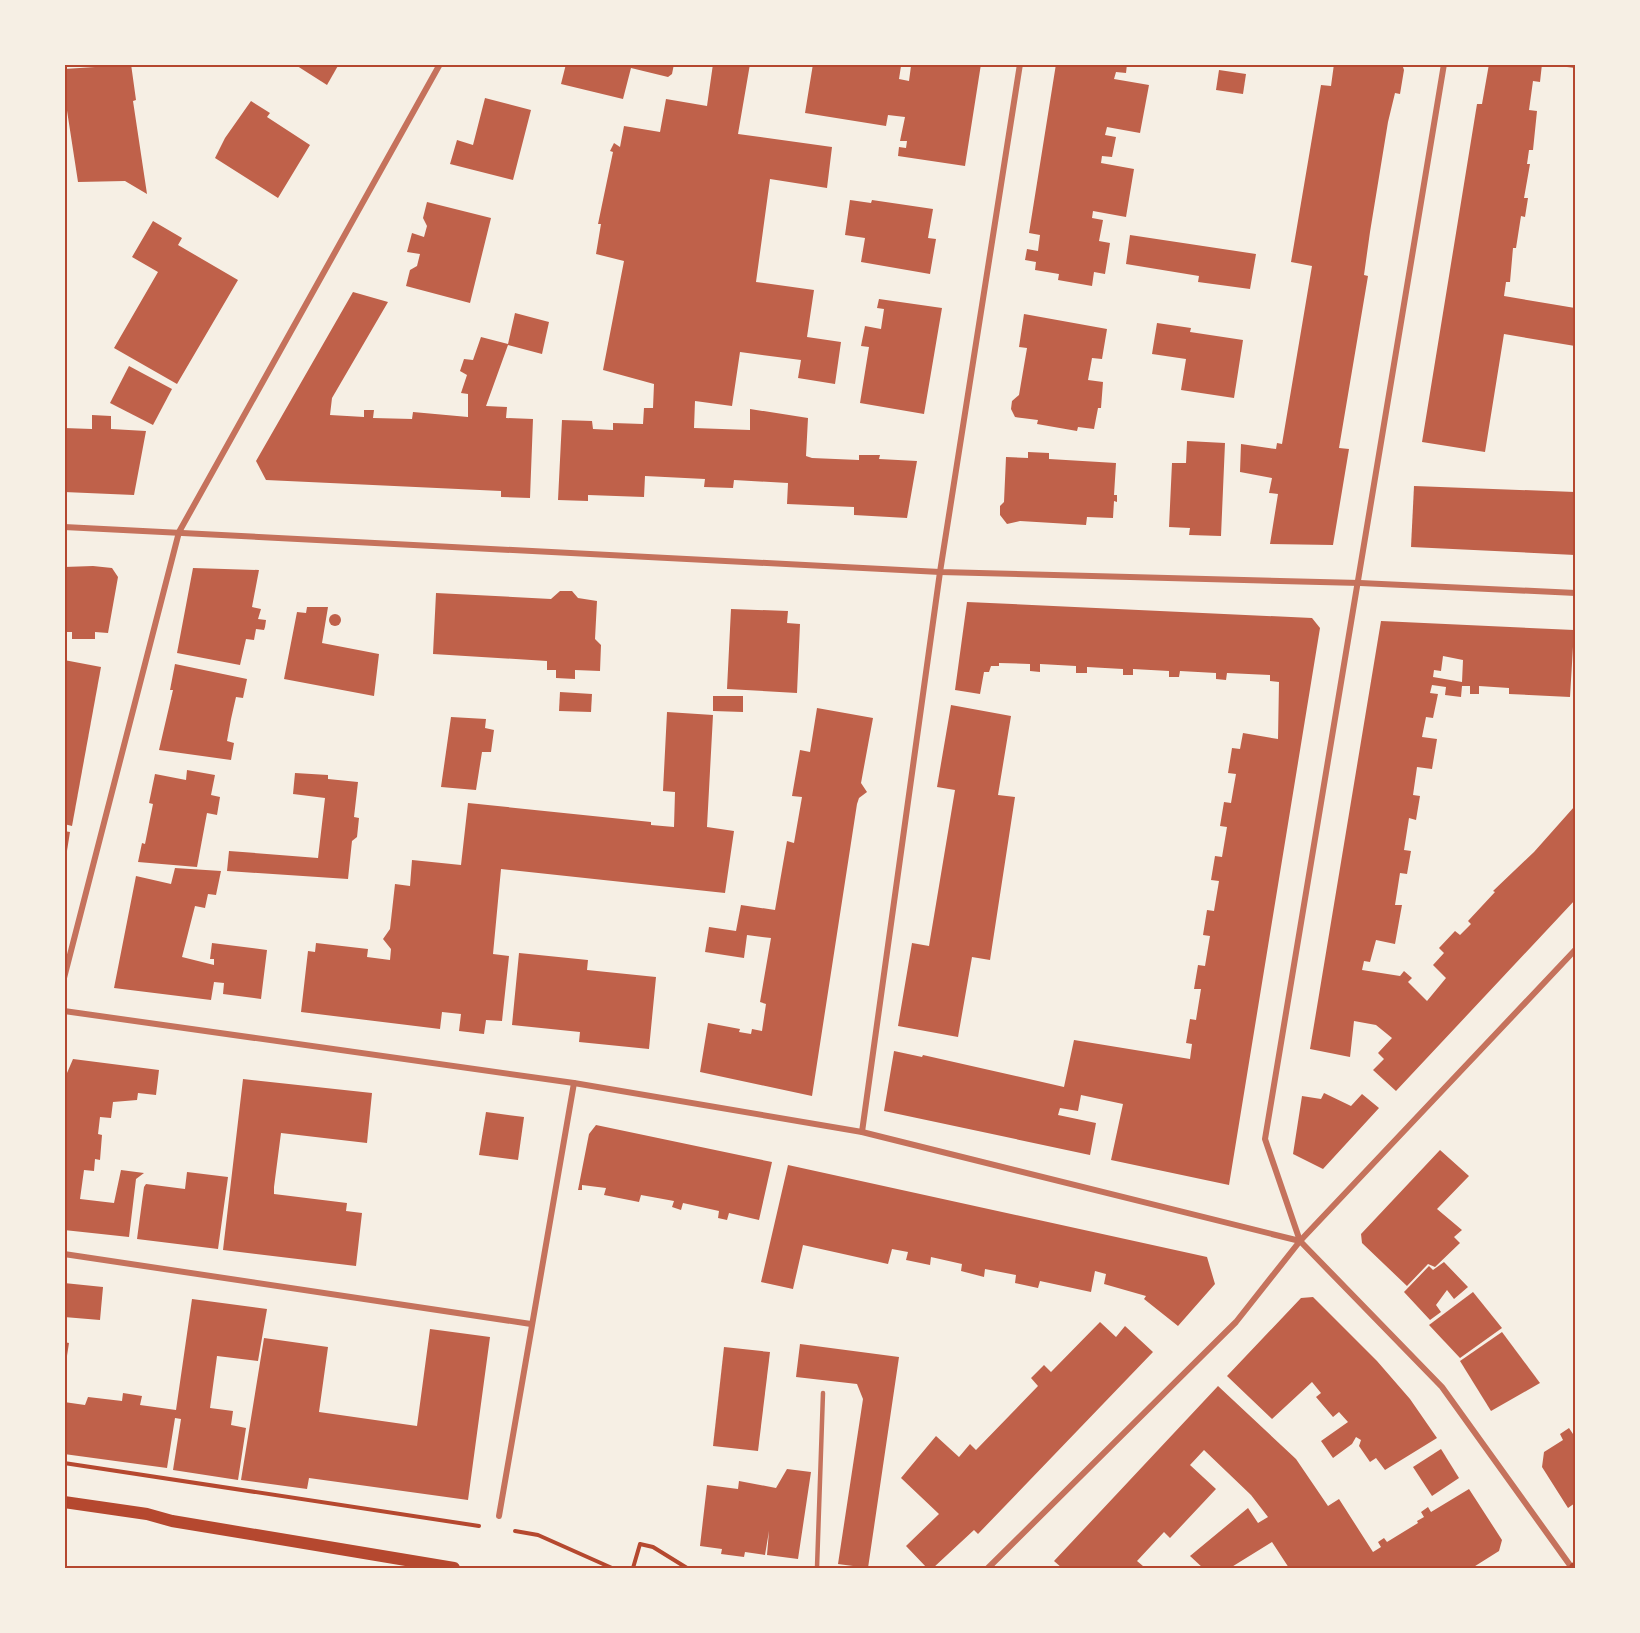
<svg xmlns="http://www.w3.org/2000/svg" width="1640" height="1633" viewBox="0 0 1640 1633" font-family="Overpass,sans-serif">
<rect width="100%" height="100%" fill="#f6efe4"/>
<g fill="#bf614a" fill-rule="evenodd">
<polygon points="94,64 131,64 136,100 133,101 147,194 125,181 78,182 64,91 64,69 95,67"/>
<polygon points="294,64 339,64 327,85"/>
<polygon points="566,64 674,64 672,74 668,77 631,68 623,99 561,84"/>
<polygon points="713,64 750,64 738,134 832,147 827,188 770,179 756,282 814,290 807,337 841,342 835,384 798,378 801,360 740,352 732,406 695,401 694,428 750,430 750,409 808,418 806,456 812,458 859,460 859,455 880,455 879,459 917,461 907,518 854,515 854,507 787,504 788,483 734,480 733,488 704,487 705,479 645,476 644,497 588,495 588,501 558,500 562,420 592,421 593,429 613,430 613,423 643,424 644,408 653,408 654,384 603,370 624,261 596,254 601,224 598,224 613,152 610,151 614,143 620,147 624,126 660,132 666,99 707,106"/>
<polygon points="813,64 901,66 899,79 909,81 911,66 914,64 981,64 965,166 898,156 899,147 906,148 907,141 900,141 905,117 888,115 886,126 805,113"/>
<polygon points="1056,64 1127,64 1126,73 1116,72 1114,79 1149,85 1140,133 1107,127 1105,135 1116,137 1112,157 1102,156 1101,163 1134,169 1126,217 1093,211 1092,218 1103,220 1099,241 1110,243 1105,274 1094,272 1092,286 1058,280 1059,274 1035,270 1036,262 1025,260 1027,249 1038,251 1040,235 1029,233"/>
<polygon points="1334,64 1402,64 1404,70 1400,94 1395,93 1388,122 1370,232 1364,275 1368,276 1339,448 1349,449 1333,545 1270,544 1278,494 1269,493 1272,478 1240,472 1241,444 1276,449 1277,443 1282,444 1312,266 1291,262 1321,85 1331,86"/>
<polygon points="1489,64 1542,64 1540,82 1533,81 1529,110 1537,111 1533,150 1529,150 1527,164 1530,164 1524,198 1528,198 1525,217 1521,216 1516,248 1513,248 1510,282 1506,282 1504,296 1575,308 1575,346 1504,334 1485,452 1422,442 1477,104 1482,104"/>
<polygon points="1559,64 1575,64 1575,68 1559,66"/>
<polygon points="1219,70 1246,74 1243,94 1216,90"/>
<polygon points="485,98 531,110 513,180 450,164 457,140 473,145"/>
<polygon points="251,101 270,113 267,117 310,145 278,198 215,158 225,138"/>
<polygon points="850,200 871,203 872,200 933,209 928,238 936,239 930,274 861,262 865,238 845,235"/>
<polygon points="427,202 491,218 470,303 406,286 410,270 417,266 420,254 407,252 412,233 424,237 427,226 423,218"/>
<polygon points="153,221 182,238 178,245 238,280 177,384 114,348 158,272 132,257"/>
<polygon points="1130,235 1256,254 1250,289 1198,282 1199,276 1126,264"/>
<polygon points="353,292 388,302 332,398 330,415 364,417 364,410 374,410 373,418 412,419 413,412 468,417 468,394 461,393 467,375 460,371 464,359 473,360 481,337 508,344 515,313 549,322 542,354 508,345 486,406 507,407 506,418 533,419 530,498 501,497 501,491 266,480 256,461"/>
<polygon points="879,299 942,308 924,414 860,403 869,347 861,346 865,326 881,329 884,309 877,308"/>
<polygon points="1024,314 1107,329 1102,359 1092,358 1088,380 1103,382 1101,408 1098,408 1094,429 1078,427 1077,431 1037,424 1038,420 1015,417 1011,409 1012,401 1019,395 1027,348 1019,347"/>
<polygon points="1157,323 1191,328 1190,332 1243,340 1234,398 1181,390 1186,359 1152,354"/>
<polygon points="129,366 172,389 153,425 110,403"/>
<polygon points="92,415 111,416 111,429 146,431 134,495 64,492 64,428 92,429"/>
<polygon points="1187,441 1225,443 1221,536 1189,535 1190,528 1169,527 1172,463 1186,463"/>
<polygon points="1028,452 1049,453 1049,459 1116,463 1114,495 1117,495 1117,502 1114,501 1113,518 1087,517 1086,525 1020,521 1007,524 1000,515 1000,506 1004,502 1006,457 1028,458"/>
<polygon points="1414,486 1575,492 1575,555 1411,547"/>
<polygon points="93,566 112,568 118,577 108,633 95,632 95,639 72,639 72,632 64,632 64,567"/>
<polygon points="193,568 259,570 252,607 261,609 258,619 266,620 265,627 264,630 256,629 254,640 246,639 240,665 177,653"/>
<polygon points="560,591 572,591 578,598 597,601 595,639 601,645 600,671 575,670 575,679 556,678 556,670 547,670 547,661 433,654 436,593 551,599"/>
<polygon points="967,602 1312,618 1320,628 1229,1185 1111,1160 1123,1104 1081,1095 1078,1111 1060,1108 1058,1115 1096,1123 1090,1155 884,1111 894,1051 922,1057 923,1055 1064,1087 1074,1040 1190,1059 1192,1044 1186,1043 1190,1019 1196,1020 1201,989 1194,989 1198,965 1205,966 1210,936 1203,935 1207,910 1214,911 1219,881 1211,880 1215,856 1222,857 1227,827 1220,826 1224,802 1231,803 1236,774 1228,773 1232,748 1240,749 1243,733 1278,739 1279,682 1270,681 1270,675 1227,673 1226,680 1216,679 1216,673 1180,671 1179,677 1169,677 1169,671 1133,669 1133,675 1123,675 1123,669 1087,667 1087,673 1076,673 1076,666 1040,664 1040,672 1030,671 1030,664 999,663 999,666 991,666 989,672 984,672 980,694 955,690"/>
<polygon points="307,607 328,607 322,643 379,654 374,696 284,679 297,612 306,613"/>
<polygon points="731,609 788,611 787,623 800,624 797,693 727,689"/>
<circle cx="335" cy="620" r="6"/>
<path d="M1381,621L1574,630L1570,697L1509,694V688L1479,686V694H1470V686H1462L1461,697L1445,695L1446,687L1432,685L1430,693L1438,694L1433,718L1426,717L1422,737L1437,739L1432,769L1417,767L1413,795L1420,796L1416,820L1409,818L1404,850L1411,851L1407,874L1400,873L1395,905H1402L1395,944L1376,940L1370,962L1364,961L1362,970L1400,976L1404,971L1412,978L1408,982L1427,1001L1446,978L1433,965L1444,953L1439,948L1455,931L1460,935L1471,924L1468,921L1495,892L1493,891L1534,852L1574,807L1575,900L1396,1091L1373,1070L1384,1059L1378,1053L1392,1038L1376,1025L1354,1021L1350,1057L1310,1049ZM1443,656L1463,660L1462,682L1433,677L1434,670L1441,671Z"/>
<polygon points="64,660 101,667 72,826 64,824"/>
<polygon points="175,664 247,679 243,698 236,697 231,719 227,741 234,743 231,760 159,750 173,690 170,690"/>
<polygon points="560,692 592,694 591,712 559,711"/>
<polygon points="713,696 743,696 743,712 713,711"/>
<polygon points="951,705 1011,716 998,795 1015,797 990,960 972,957 958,1037 898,1026 912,943 929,946 955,790 937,787"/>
<polygon points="817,708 873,718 861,783 867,792 859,798 857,804 812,1096 700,1072 708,1023 740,1029 739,1032 751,1034 752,1029 762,1031 766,1004 760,1002 771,938 747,935 744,958 705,952 709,927 736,931 741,905 775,910 787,841 794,843 802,797 792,796 800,750 810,752"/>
<polygon points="667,712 713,715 707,827 734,831 725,893 501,869 493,954 509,956 502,1021 486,1020 484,1034 459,1031 461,1014 442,1012 440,1029 301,1012 308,951 315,952 316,943 368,949 367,957 390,960 391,949 383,939 390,929 395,884 410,886 412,860 461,865 468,803 651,822 651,825 674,827 675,792 663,791"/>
<polygon points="451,717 486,719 485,728 494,730 491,752 482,752 476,790 441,787"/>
<polygon points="187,770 215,775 211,795 220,797 217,815 207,813 197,867 138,862 142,843 145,844 153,804 149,803 155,774 186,780"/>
<polygon points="295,773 328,775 328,779 358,782 354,817 359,818 357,837 352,841 348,879 227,871 229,851 318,858 325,798 293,794"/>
<polygon points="64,831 70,832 66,857 64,857"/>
<polygon points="175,868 221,871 216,895 208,894 205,908 195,906 182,957 214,965 214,959 210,959 212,943 267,950 261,999 223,994 224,983 214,982 211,1000 114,988 136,876 171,884"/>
<polygon points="519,953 588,960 587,970 656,977 649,1049 579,1042 580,1032 512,1025"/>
<polygon points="73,1059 159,1070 156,1095 138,1093 137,1100 113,1102 111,1118 100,1117 98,1134 102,1135 100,1160 95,1159 94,1171 84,1170 80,1199 114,1203 121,1170 144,1173 136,1179 129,1237 64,1230 64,1080"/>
<polygon points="243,1079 372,1093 367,1143 281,1133 274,1187 274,1194 347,1203 346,1211 362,1213 356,1266 223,1250"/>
<polygon points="1324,1093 1351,1106 1362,1094 1379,1108 1323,1169 1293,1154 1302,1096 1321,1099"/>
<polygon points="486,1112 524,1117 518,1160 479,1155"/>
<polygon points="596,1125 772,1162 759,1220 729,1213 727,1220 718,1218 719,1211 683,1203 681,1210 672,1207 674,1201 641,1195 639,1202 604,1195 606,1188 582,1185 582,1190 578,1190 589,1134"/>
<polygon points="1440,1150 1469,1176 1437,1209 1462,1230 1454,1237 1460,1243 1435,1267 1428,1264 1407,1286 1362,1243 1361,1234"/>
<polygon points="788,1165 1207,1257 1215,1284 1178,1326 1144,1299 1146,1296 1104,1284 1106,1274 1095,1271 1091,1292 1040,1281 1038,1288 1015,1283 1016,1275 985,1269 984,1277 961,1271 962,1264 931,1257 930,1265 906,1260 908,1252 892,1249 888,1264 803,1245 793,1289 761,1282"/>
<polygon points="187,1172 228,1177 218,1249 137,1239 144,1187 146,1184 185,1189"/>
<polygon points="1444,1262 1468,1287 1454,1299 1447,1290 1436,1305 1441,1312 1430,1320 1404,1292 1429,1266 1433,1270"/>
<polygon points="64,1283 103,1287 100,1320 64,1317"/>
<polygon points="1473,1292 1502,1328 1460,1358 1429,1325"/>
<polygon points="1313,1297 1377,1361 1410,1399 1437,1438 1385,1470 1376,1458 1370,1462 1359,1446 1361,1440 1356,1437 1352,1444 1333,1458 1321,1441 1348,1422 1339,1412 1333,1417 1316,1397 1321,1393 1312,1382 1272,1419 1227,1376 1301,1298"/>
<polygon points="192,1299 267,1309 258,1361 217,1356 210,1408 233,1411 231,1425 246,1428 238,1480 173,1470 181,1419 175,1418 167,1468 64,1454 64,1402 85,1405 88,1397 122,1401 123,1393 142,1396 140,1405 176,1410"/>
<polygon points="1100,1322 1116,1337 1125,1326 1153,1352 978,1534 974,1530 933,1568 927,1568 906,1546 939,1514 901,1478 936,1436 959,1457 970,1444 976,1450 1038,1386 1031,1378 1044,1365 1051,1372"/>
<polygon points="430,1329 490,1337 468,1500 309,1478 307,1489 241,1480 264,1338 328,1347 319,1412 417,1426"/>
<polygon points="1502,1332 1540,1383 1491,1411 1460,1361"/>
<polygon points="64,1342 69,1343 66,1362 64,1362"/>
<polygon points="800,1344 899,1357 868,1568 838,1564 863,1399 857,1384 796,1377"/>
<polygon points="724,1347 770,1352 758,1451 713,1446"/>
<polygon points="1218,1386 1296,1459 1328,1506 1339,1499 1373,1552 1381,1547 1378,1542 1384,1538 1387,1542 1418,1523 1417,1521 1424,1517 1421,1512 1428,1507 1431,1512 1469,1489 1502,1540 1499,1551 1472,1568 1289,1568 1272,1542 1230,1568 1203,1568 1190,1556 1248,1508 1258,1523 1268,1517 1251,1495 1204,1450 1190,1465 1216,1489 1170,1538 1164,1532 1137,1561 1143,1566 1141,1568 1062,1568 1054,1561"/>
<polygon points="1569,1428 1573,1434 1575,1432 1575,1503 1568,1508 1542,1467 1544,1452 1563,1440 1560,1434"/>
<polygon points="1441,1449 1459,1478 1432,1496 1413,1467"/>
<polygon points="787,1469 811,1472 798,1559 767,1555 769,1531 765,1555 745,1552 744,1557 721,1554 722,1549 700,1546 707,1485 738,1489 739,1481 776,1488"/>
</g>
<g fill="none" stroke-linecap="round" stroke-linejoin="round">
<g stroke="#b5482f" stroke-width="4">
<polyline points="64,1463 479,1526"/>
<polyline points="515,1531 538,1535 612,1568"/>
<polyline points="633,1568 640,1544 653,1547 687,1568"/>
</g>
<polyline stroke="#c5725c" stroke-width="4.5" points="817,1568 823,1393"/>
<g stroke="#c5725c" stroke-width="6">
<polyline points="64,527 940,572 1360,583 1576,593"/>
<polyline points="64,978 179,532 440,64"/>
<polyline points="64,1011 574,1083 862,1132 1300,1241 1442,1387 1572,1568"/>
<polyline points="862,1132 940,572 1020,64"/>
<polyline points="1300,1241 1265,1139 1444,64"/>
<polyline points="64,1254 531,1324"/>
<polyline points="499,1516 574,1083"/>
<polyline points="988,1568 1236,1322 1300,1241 1576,949"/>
</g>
<g stroke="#b5482f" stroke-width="12">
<polyline points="64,1502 147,1514 172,1521 454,1568"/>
<polyline points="1575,1568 1576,1568"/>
</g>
</g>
<rect width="1640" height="1633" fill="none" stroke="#f6efe4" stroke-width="132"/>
<rect x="66" y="66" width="1508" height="1501" fill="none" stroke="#b5482f" stroke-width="2"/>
</svg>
